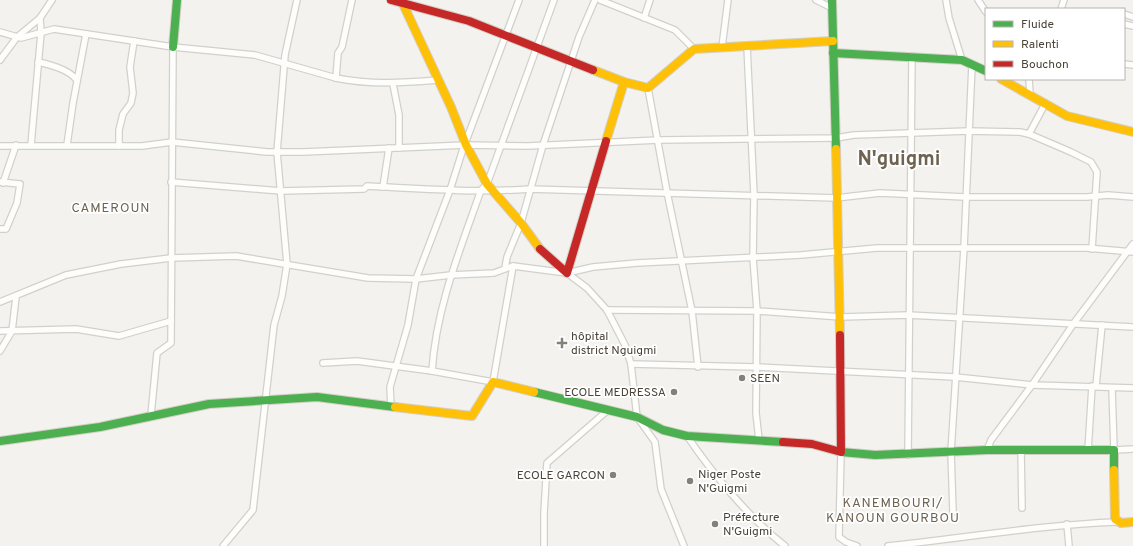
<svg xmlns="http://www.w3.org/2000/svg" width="1133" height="546" viewBox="0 0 1133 546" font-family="Overpass,sans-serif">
<rect width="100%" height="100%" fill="#f4f2ee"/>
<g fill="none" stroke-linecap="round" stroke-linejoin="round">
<defs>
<g id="street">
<polyline points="600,0 675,30 694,49"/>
<polyline points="816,0 832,8"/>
<polyline points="946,0 949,18 962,60"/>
<polyline points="978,0 986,12"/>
<polyline points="1061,9 1064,0"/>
<polyline points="1124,14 1133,17"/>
<polyline points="644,18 650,0"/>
<polyline points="1124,24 1133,26"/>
<polyline points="0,32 21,38 54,29 173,47 255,55 336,78 338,53 342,47 352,0"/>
<polyline points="747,46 754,195 753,258 757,311 756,413 759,440"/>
<polyline points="722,47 728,0"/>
<polyline points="0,60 17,37 40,18 52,0"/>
<path d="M38,62C51,65 68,69 77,80"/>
<polyline points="1124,64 1133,65"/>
<path d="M336,78C370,85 402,83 438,80"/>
<polyline points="1029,79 1030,94"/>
<polyline points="393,84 399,115 399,148"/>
<polyline points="648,88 667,192 692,311 698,367"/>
<polyline points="1029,134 1045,104"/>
<polyline points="31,145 41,33 40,18"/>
<polyline points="67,145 73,103 86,34"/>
<polyline points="0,146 142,146 172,142 267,152 303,152 466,145 528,146 659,140 836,138 854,135 968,131 1020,132 1029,134 1071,152 1091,162 1097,172 1092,249"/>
<polyline points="119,146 119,130 123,114 131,103 133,93 130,67 134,41"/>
<polyline points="0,182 20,184 17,203 6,229 0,229"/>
<path d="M171,182L281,191L364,189L367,186C422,189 475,193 530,189L836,198L880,193L965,197H1087L1108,195L1133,197"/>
<polyline points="3,183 16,145"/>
<polyline points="383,187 389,148"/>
<polyline points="505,268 507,257 521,223 543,145 579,37 595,0"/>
<polyline points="567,273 587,288 607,310 625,345 631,364 637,417 655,442 661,489 684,546"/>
<polyline points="0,302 66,275 121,264 171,258 236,256 368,278 416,279 451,275 494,273 513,266 567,273 593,267 637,263 801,255 877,248 1087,248 1133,252"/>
<polyline points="607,310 757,311 841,317 908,315 1133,327"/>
<polyline points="0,331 76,329 119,336 171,321"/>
<polyline points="0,351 12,331 16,297"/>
<polyline points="323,363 357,361 432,371 493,382 513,266"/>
<polyline points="631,364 757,367 955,377 1032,385 1133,388"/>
<path d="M432,371C436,308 460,250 481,190L487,184L491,173L554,0"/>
<polyline points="1096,386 1102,325"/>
<polyline points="1112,388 1114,450 1133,449"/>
<polyline points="391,406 390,387 408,325 416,279 450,190 463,149 519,0"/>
<polyline points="151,415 157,353 171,343 173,47"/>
<path d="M687,436C713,474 749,518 785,546"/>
<polyline points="987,450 991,440 1032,385 1074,323 1133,244"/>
<polyline points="1021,450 1022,508"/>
<polyline points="1088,451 1092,386"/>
<polyline points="841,452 839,537 846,542 857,546"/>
<polyline points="908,455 912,56"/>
<polyline points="953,512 951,452 964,248 972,65"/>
<polyline points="1067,524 1069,546"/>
<polyline points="223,546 253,510 274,325 282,296 287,264 277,152 285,55 297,0"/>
<polyline points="544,546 544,513 547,463 608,410"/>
<path d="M888,546C964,538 1040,525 1117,522"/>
</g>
<g id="fast">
<polyline points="832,0 836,149"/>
<polyline points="173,47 177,0"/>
<polyline points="833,53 962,60 986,71"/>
<polyline points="534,392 637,417 663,430 687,436 783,442"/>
<polyline points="0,441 100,427 209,404 317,397 395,407"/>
<polyline points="841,452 875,455 987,450 1114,450 1114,470"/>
</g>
<g id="slow">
<polyline points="403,4 451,107 466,145 487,184 521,223 540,249"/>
<polyline points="593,70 624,82 648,88 694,49 833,41"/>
<polyline points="1001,79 1067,116 1133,132"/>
<polyline points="606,141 624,82"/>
<polyline points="836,149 840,335"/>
<polyline points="395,407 472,416 493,382 534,392"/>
<polyline points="1114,470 1115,519 1121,523 1133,522"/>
</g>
<g id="jam">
<polyline points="391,0 469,21 593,70"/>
<polyline points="540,249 567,273 606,141"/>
<polyline points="783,442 812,444 841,452 840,335"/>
</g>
</defs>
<use href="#street" stroke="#d2d0cb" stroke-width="8"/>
<use href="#fast" stroke="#d3cfc5" stroke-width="10"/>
<use href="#slow" stroke="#d3cfc5" stroke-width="10"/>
<use href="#jam" stroke="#d3cfc5" stroke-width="10"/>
<use href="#street" stroke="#fdfdfc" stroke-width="5.5"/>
<use href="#fast" stroke="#4caf50" stroke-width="8"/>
<use href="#slow" stroke="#ffc107" stroke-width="8"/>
<use href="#jam" stroke="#c62828" stroke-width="8"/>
</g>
<g fill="#868178" stroke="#fff" stroke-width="1.5">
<path d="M560 337h4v4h4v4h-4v4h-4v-4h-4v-4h4z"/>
<circle cx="742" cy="378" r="4"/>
<circle cx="674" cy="392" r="4"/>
<circle cx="613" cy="475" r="4"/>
<circle cx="690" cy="481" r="4"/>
<circle cx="715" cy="524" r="4"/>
</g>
<g text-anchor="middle" stroke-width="3.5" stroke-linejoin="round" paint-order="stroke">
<g font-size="12" fill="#4b4439" stroke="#fff" text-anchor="start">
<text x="571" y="340">hôpital<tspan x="571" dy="14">district Nguigmi</tspan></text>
<text x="750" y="382">SEEN</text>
<text x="666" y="396" text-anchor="end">ECOLE MEDRESSA</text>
<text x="698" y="478">Niger Poste<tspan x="698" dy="14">N'Guigmi</tspan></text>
<text x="605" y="479" text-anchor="end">ECOLE GARCON</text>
<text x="723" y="521">Préfecture<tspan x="723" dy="14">N'Guigmi</tspan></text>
</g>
<g font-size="13" letter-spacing="1" fill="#6e6250" stroke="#fff">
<text x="111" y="212">CAMEROUN</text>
<text x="893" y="507">KANEMBOURI/<tspan x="893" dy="15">KANOUN GOURBOU</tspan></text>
</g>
<g font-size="20" font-weight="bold" fill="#6e6250" stroke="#fff">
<text x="899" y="165">N'guigmi</text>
</g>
</g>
<rect x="985" y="8" width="140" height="72" fill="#ffffff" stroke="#b7b4b0"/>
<rect x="993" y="21" width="20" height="6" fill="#4caf50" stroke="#b7b4b0"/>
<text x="1021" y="28" font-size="12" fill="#4b4439">Fluide</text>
<rect x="993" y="41" width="20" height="6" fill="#ffc107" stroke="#b7b4b0"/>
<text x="1021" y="48" font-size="12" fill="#4b4439">Ralenti</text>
<rect x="993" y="61" width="20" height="6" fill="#c62828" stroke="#b7b4b0"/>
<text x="1021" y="68" font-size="12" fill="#4b4439">Bouchon</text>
</svg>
